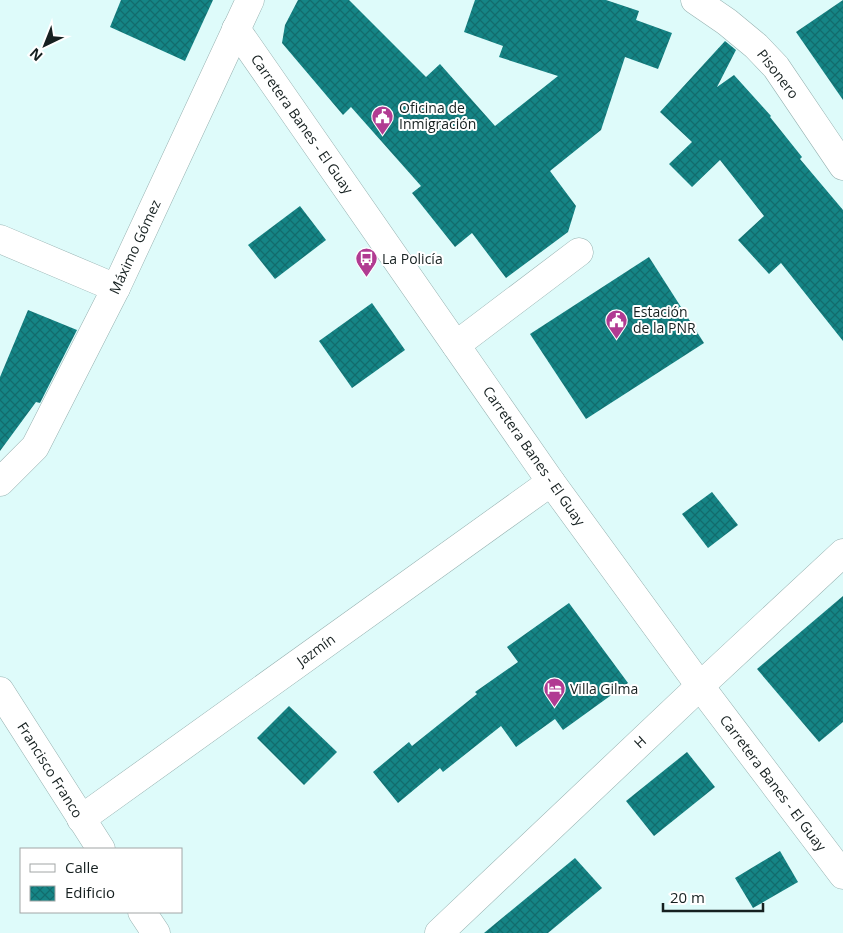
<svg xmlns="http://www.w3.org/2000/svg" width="843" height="933" viewBox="0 0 843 933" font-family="'Open Sans',sans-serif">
<defs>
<pattern id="building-cross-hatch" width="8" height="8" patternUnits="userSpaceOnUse" patternTransform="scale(1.25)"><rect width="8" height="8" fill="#158586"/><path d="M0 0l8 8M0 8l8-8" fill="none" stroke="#126c6d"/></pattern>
</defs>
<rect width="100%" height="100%" fill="#defbfa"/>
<g fill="url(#building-cross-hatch)">
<polygon points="121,0 213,0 185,61 110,27"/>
<polygon points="298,0 349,0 426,77 440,64 495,126 558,76 499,57 503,46 464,32 475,0 606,0 639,11 636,20 672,33 658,69 625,57 601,130 550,171 576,206 568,232 506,278 472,233 455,247 412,193 421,186 351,107 343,115 282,43 285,25"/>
<polygon points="843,0 843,100 796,32"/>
<polygon points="725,41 736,50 717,87 734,75 771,116 770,117 802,157 800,159 843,210 843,341 781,263 769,274 738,240 764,216 720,160 692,187 669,164 692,142 660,112"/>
<polygon points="300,206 326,240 275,279 248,245"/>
<polygon points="649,257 704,343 586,419 530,334"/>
<polygon points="372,303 405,350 352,388 319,341"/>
<polygon points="28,310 77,330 40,403 36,402 0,451 0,377"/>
<polygon points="712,492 738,525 708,548 682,514"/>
<polygon points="843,596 843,722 819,742 757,669"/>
<polygon points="569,603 628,683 563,730 555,719 516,747 501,726 443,772 440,768 398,803 373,772 409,742 412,746 477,694 475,692 518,662 507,647"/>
<polygon points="289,706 337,752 304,785 257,738"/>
<polygon points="687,752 715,787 654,836 626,801"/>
<polygon points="780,851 798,882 753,908 735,878"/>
<polygon points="575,858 602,888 548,933 484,933"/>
</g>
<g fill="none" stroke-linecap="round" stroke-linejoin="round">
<defs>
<g id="minor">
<polyline points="695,0 727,22 756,46 776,67 843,166"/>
<polyline points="456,345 579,252"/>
<polyline points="0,482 35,447 116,288"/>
<polyline points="0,691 101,849"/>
<polyline points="81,819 551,482"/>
<polyline points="142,912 156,933"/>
<polyline points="439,933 700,686"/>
</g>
<g id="major">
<polyline points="236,29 551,482 700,686 843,875"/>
<polyline points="0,239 116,288 250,0"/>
<polyline points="700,686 843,553"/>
</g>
</defs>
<use href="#minor" stroke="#96b1b0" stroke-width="29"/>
<use href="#major" stroke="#96b1b0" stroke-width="29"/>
<use href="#minor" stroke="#fff" stroke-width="28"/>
<use href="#major" stroke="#fff" stroke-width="28"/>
</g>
<defs>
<symbol id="civic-pin" viewBox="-11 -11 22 30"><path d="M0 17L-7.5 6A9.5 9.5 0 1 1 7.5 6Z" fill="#b13b92" stroke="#fff"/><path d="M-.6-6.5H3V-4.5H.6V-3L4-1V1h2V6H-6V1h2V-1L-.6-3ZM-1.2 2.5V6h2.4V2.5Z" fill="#fff"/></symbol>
<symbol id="bus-pin" viewBox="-11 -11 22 30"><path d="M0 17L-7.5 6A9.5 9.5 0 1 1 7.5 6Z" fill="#b13b92" stroke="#fff"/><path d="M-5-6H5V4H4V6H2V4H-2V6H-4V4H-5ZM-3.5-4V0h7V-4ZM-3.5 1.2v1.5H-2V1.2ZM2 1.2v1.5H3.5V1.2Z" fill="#fff"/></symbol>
<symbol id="hotel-pin" viewBox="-11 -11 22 30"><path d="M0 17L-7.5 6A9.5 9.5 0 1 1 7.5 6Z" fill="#b13b92" stroke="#fff"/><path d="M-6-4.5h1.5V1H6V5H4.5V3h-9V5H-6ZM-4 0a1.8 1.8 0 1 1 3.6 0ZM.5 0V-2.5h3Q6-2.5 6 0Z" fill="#fff"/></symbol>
</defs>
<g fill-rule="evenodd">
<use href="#civic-pin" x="370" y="104" width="25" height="34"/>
<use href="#bus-pin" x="354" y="246" width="25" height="34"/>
<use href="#civic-pin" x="604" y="308" width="25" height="34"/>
<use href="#hotel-pin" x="542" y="676" width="25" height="34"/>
</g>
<g text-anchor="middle" stroke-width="4" stroke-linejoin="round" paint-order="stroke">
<g font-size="14" fill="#162020" stroke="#fff">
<text transform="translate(778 74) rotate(52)" y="5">Pisonero</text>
<text transform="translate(302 124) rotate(55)" y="5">Carretera Banes - El Guay</text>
<text transform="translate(135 247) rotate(-65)" y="5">Máximo Gómez</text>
<text transform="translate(534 456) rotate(55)" y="5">Carretera Banes - El Guay</text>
<text transform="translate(316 650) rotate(-36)" y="5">Jazmín</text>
<text transform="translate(640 742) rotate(-43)" y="5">H</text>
<text transform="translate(50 770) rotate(58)" y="5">Francisco Franco</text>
<text transform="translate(773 783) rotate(53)" y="5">Carretera Banes - El Guay</text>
</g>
<g font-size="14" fill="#162020" stroke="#fff" text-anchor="start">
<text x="399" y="113">Oficina de<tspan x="399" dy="16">Inmigración</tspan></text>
<text x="382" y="264">La Policía</text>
<text x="633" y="317">Estación<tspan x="633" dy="16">de la PNR</tspan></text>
<text x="570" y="694">Villa Gilma</text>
</g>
</g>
<rect x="20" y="848" width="162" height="65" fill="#ffffff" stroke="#a2a6a6"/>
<rect x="30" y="864" width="25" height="8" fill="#ffffff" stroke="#a2a6a6"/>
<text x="65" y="873" font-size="15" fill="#162020">Calle</text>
<rect x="30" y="886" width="25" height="15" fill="url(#building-cross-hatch)" stroke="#a2a6a6"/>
<text x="65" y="898" font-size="15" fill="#162020">Edificio</text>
<g transform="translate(45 45) rotate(223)" stroke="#ffffff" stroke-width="4" paint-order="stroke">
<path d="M0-4L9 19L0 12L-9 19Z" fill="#162020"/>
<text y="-8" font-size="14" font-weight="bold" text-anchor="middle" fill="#162020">N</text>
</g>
<path d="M663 903v8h100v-8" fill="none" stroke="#162020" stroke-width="2.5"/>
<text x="670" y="903" font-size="15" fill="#162020" stroke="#ffffff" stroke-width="4" paint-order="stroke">20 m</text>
</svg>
